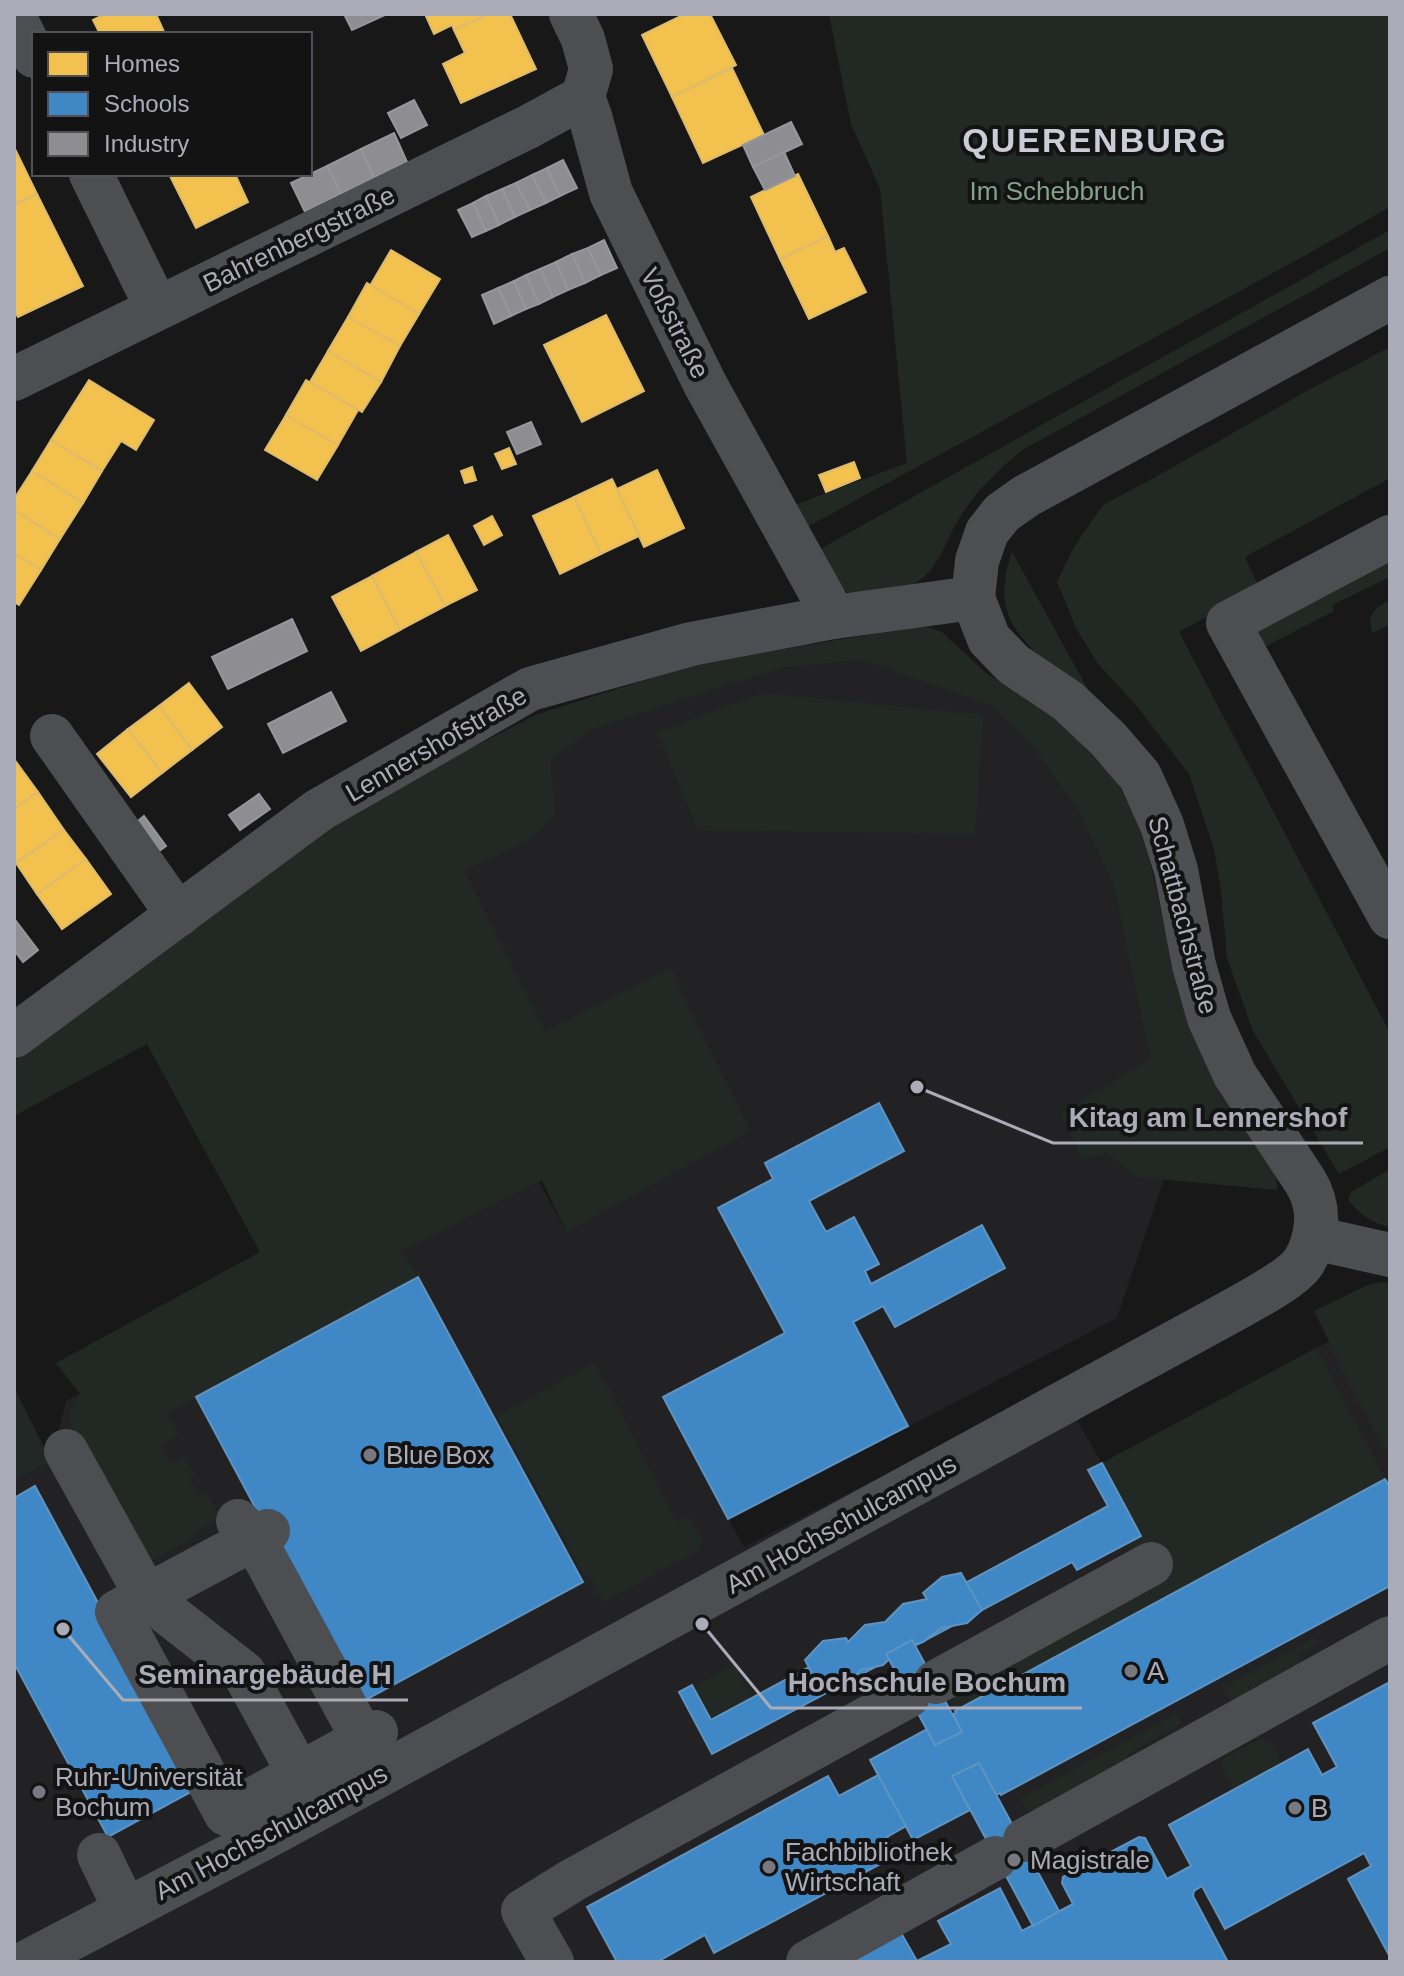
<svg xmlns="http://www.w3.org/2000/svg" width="1404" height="1976" viewBox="0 0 1404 1976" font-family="Helvetica,sans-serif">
<rect width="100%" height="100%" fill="#181819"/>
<polygon fill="#222224" points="861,660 993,706 1036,751 1079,812 1114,887 1150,1060 1061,1115 1136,1177 1164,1179 1117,1318 729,1520 744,1547 1057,1386 1102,1463 1328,1342 1378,1329 1390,1361 1390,1962 14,1962 14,1481 51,1461 66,1401 523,1152 566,1232 546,1031 438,821 549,760 592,729 782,668"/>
<g fill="#222924">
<polygon points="829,14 1390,14 1390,207 1306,255 803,529 792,506 907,463 880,189 851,124"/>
<path d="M1390,230V248L1024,449C999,469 977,490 960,517C947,537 940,566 920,580C902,592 874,593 854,597L828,578L813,553Z"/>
<polygon points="1390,347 1390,478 1245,557 1259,588 1179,632 1390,1033 1390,1147 1339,1174 1253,1031 1227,958 1221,891 1214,849 1189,774 1136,705 1098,664 1077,630 1057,582 1074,547 1103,505 1152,479 1305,392"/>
<path d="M1012,552L1091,695C1060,672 1010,642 1005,601C1003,584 1007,567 1012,552Z"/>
<polygon points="1390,557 1390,577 1332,605 1334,611 1261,649 1256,637 1260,625"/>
<path d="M1390,600V624L1372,633C1367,614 1374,608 1390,600Z"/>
<polygon points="918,624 942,632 987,674 1050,712 1116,780 1144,834 1176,978 1276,1175 1277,1190 1136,1177 1107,1153 1082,1158 1061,1114 1150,1059 1114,887 1079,812 1036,751 993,706 861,660 782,668 592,729 550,760 555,815 525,843 464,870 546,1031 670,968 750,1131 566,1232 542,1180 401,1251 418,1277 168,1413 179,1435 161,1445 171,1464 185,1458 194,1475 189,1478 199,1497 207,1492 220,1516 194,1534 195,1537 146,1564 71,1423 71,1409 80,1394 56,1363 260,1252 147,1044 14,1116 14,1061 318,834 416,776 538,714 695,664 872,634"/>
<polygon points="763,693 983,715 975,834 698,830 657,732"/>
<path d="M1390,1169V1227C1371,1223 1361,1215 1348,1200L1351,1192Z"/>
<polygon points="1384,1282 1390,1284 1390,1457 1361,1406 1314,1311 1370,1284"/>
<polygon points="1316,1348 1385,1479 955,1711 941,1682 1144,1577 1127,1544 1141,1536 1102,1463"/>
<polygon points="595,1363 677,1522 690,1517 702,1539 698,1551 603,1602 591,1578 585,1577 497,1416"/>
<polygon points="14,1387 51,1461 14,1481"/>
<polygon points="1316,1637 1319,1643 1298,1655 1301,1660 1301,1675 1231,1703 1223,1687"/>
<polygon points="734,1665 756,1707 713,1729 691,1688"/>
<polygon points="1179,1712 1180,1724 1128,1754 1124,1765 1037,1812 1027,1810 1020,1799"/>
<polygon points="1263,1738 1271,1742 1282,1763 1233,1790 1221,1764 1224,1758"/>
</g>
<g fill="#f2c14e" stroke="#ddbb6e" stroke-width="2">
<polygon points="105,14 156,14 165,34 100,34 93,20"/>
<polygon points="425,14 489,14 454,30 452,25 434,34"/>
<polygon points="489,14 510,14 536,69 461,103 443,64 465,53 454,30"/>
<polygon points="685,14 710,14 736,65 672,97 642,35"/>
<polygon points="732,68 764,135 703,163 672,97"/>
<polygon points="14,147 37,194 14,205"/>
<polygon points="169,174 235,174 248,202 196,228"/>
<polygon points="798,174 828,236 780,259 751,197"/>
<polygon points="37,194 83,286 18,317 14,310 14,205"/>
<polygon points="828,236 835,252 844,248 866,292 809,319 780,259"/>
<polygon points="391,250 440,279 419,314 370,286"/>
<polygon points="367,283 419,314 400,346 348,317"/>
<polygon points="606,315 644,391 582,422 544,345"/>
<polygon points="348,317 400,346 381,382 328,351"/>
<polygon points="328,351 381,382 362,412 310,382"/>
<polygon points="89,380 154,420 136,450 121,441 102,471 51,440"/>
<polygon points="306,380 358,410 338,445 286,415"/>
<polygon points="286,415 338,445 317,480 265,450"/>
<polygon points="51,440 102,471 83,503 32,471"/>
<polygon points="509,448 516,464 502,469 495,454"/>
<polygon points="854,462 860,478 826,492 819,475"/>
<polygon points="472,467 476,480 465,483 461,471"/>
<polygon points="657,470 684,528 644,547 617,489"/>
<polygon points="32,471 83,503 60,539 14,510 14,499"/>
<polygon points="612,479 639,536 601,554 574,497"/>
<polygon points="574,497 601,554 560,574 533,516"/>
<polygon points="14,510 60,539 41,570 14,553"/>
<polygon points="492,516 502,535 484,545 474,526"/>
<polygon points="448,535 477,590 445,606 416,552"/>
<polygon points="416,552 445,606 400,630 372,576"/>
<polygon points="14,553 41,570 19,605 14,602"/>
<polygon points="372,576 400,630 361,651 332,597"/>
<polygon points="189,683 222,727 192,750 159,706"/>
<polygon points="159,706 192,750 162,773 128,729"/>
<polygon points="128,729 162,773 131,797 97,754"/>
<polygon points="14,759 38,792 14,809"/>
<polygon points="38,792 64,830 16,863 14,861 14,809"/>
<polygon points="64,830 86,859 37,894 16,863"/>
<polygon points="86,859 111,894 62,929 37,894"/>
</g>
<g fill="#3f88c5" stroke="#5f93c1" stroke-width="2">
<polygon points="879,1103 904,1151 809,1201 826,1232 854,1217 879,1264 865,1271 871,1284 982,1225 1005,1268 895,1327 883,1306 853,1322 908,1426 728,1519 663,1397 785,1333 718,1208 773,1179 765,1163"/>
<polygon points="418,1277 583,1582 360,1703 196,1397"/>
<polygon points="1102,1463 1141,1536 1077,1570 1072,1562 712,1754 679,1692 692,1685 711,1720 1108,1506 1088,1470"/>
<polygon points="1385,1479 1390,1487 1390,1586 1001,1795 1000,1793 996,1795 979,1763 952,1776 970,1810 913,1840 870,1760 927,1729 935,1745 962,1732 953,1714 956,1713 955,1711"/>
<polygon points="35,1486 198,1788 108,1837 14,1663 14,1498"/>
<polygon points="961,1573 982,1610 967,1623 941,1628 923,1642 900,1649 883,1665 861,1670 844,1687 821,1691 805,1660 823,1641 846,1638 848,1642 865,1625 885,1622 903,1604 927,1599 923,1593 942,1577"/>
<polygon points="912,1640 962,1732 935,1745 886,1654"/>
<polygon points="1390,1682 1390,1957 1348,1879 1371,1866 1364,1853 1225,1929 1202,1886 1194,1891 1193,1896 1228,1962 844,1962 900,1931 917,1961 951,1944 938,1921 1000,1888 1022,1931 1073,1904 1062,1883 1063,1877 1139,1837 1145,1838 1167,1879 1191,1866 1169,1825 1308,1749 1322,1775 1337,1767 1313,1723"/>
<polygon points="979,1763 1059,1911 1033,1926 952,1776"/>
<polygon points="878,1775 906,1826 887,1837 897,1855 714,1953 705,1935 657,1962 617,1962 587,1907 828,1776 839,1796"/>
</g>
<g fill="#8d8d92" stroke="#96969d" stroke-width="2">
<polygon points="344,14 387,14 352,30"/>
<polygon points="414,100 427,125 401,138 388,113"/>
<polygon points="791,122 802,144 753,167 743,145"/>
<polygon points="394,133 407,162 374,178 361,149"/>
<polygon points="361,149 374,178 341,194 327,166"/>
<polygon points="784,152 795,176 765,190 753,167"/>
<polygon points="563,160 577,188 560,196 547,168"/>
<polygon points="327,166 341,194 305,212 291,183"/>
<polygon points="547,168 560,196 546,203 532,175"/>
<polygon points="532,175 546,203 530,210 516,183"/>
<polygon points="516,183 530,210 515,217 502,189"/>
<polygon points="502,189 515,217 499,225 486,196"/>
<polygon points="486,196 499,225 486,231 473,203"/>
<polygon points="473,203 486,231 472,237 458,210"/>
<polygon points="604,240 617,268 601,275 588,248"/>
<polygon points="588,248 601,275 585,283 572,254"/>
<polygon points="572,254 585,283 568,290 556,262"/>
<polygon points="556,262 568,290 553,297 540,269"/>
<polygon points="540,269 553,297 539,304 526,275"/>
<polygon points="526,275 539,304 526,309 514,281"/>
<polygon points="514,281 526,309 511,316 498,288"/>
<polygon points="498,288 511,316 494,324 482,295"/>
<polygon points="531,422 541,444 517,454 507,432"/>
<polygon points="292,619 307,651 228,689 212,657"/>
<polygon points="331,692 346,721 283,753 268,724"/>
<polygon points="259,794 270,809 240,830 229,815"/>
<polygon points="144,816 166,846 152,856 131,827"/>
<polygon points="16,921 38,950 23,962 14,950 14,923"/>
</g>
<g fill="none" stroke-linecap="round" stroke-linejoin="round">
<g stroke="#4d4e51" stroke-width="44">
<polyline points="571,14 583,39 591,69 583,97 590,116 611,193 705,384 834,617"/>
<polyline points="14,16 34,56"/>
<polyline points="91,174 157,308"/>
<polyline points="14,379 528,127 583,97"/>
<polyline points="1390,537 1228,623 1390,917"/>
<polyline points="52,736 178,915"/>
<polyline points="14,1036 319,810 530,689 691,644 834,617 973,598"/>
<polyline points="1314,1238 1390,1255"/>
<polyline points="66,1451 147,1597 244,1673 303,1781"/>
<polyline points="238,1521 254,1538 363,1739"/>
<polyline points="268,1531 117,1612 226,1814 376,1732"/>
<polyline points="936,1682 1151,1564"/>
<polyline points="1025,1840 1390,1638"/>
<polyline points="99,1855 125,1909"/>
<path d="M27,1962L277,1831L1230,1312C1249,1301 1291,1280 1303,1263C1311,1251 1315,1236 1316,1222C1317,1206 1313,1194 1305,1181L1235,1075L1209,1018L1194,965L1176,870L1162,825L1140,776L1108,739L1068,701L1013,664L989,639L973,598L977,561L987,532L1002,513L1026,496L1390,298"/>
<polyline points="552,1962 523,1911 573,1880 908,1696"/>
<polyline points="808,1962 995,1858"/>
</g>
</g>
<g fill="#787880" stroke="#131314" stroke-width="3">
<circle cx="370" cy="1455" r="8"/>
<circle cx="1131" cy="1671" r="8"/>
<circle cx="39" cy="1792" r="8"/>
<circle cx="1295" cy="1808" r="8"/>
<circle cx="1014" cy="1860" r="8"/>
<circle cx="769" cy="1867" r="8"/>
</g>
<g text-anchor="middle" stroke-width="8" stroke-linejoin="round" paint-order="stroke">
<g font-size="26" fill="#83a28b" stroke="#131314">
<text x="1057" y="200">Im Schebbruch</text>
</g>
<g font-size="26" fill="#abacb8" stroke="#131314">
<text transform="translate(299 239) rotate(-26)" y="9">Bahrenbergstraße</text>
<text transform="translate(675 323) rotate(63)" y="9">Voßstraße</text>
<text transform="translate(436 744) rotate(-30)" y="9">Lennershofstraße</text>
<text transform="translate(1183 915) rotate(75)" y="9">Schattbachstraße</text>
<text transform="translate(841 1524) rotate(-29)" y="9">Am Hochschulcampus</text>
<text transform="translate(271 1832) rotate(-28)" y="9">Am Hochschulcampus</text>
</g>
<g font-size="26" fill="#abacb8" stroke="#131314" text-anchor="start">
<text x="386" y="1464">Blue Box</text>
<text x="1147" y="1680">A</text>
<text x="55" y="1786">Ruhr-Universität<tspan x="55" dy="30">Bochum</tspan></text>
<text x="1311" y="1817">B</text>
<text x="785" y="1861">Fachbibliothek<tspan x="785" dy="30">Wirtschaft</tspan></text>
<text x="1030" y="1869">Magistrale</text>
</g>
<g font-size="34" font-weight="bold" letter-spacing="2" fill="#cbccd5" stroke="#131314">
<text x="1095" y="152">QUERENBURG</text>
</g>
</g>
<path fill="none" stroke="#abacb8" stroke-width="3" d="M917 1087L1053 1143H1363M63 1629L123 1700H408M702 1624L771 1708H1082"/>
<g fill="#abacb8" stroke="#131314" stroke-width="3">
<circle cx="917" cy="1087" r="8"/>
<circle cx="63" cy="1629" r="8"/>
<circle cx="702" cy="1624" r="8"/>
</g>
<g font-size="28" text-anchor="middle" font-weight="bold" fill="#abacb8" stroke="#131314" stroke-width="8" stroke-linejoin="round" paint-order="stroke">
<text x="1208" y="1127">Kitag am Lennershof</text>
<text x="265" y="1684">Seminargebäude H</text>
<text x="927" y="1692">Hochschule Bochum</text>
</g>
<rect width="1404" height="1976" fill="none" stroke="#abacb8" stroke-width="32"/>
<rect x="32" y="32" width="280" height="144" fill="#131314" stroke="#505056" stroke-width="2"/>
<rect x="48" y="52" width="40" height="24" fill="#f2c14e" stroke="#505056" stroke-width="2"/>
<text x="104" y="72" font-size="24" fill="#abacb8">Homes</text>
<rect x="48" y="92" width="40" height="24" fill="#3f88c5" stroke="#505056" stroke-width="2"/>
<text x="104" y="112" font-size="24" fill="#abacb8">Schools</text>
<rect x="48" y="132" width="40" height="24" fill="#8d8d92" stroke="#505056" stroke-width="2"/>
<text x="104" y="152" font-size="24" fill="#abacb8">Industry</text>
</svg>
